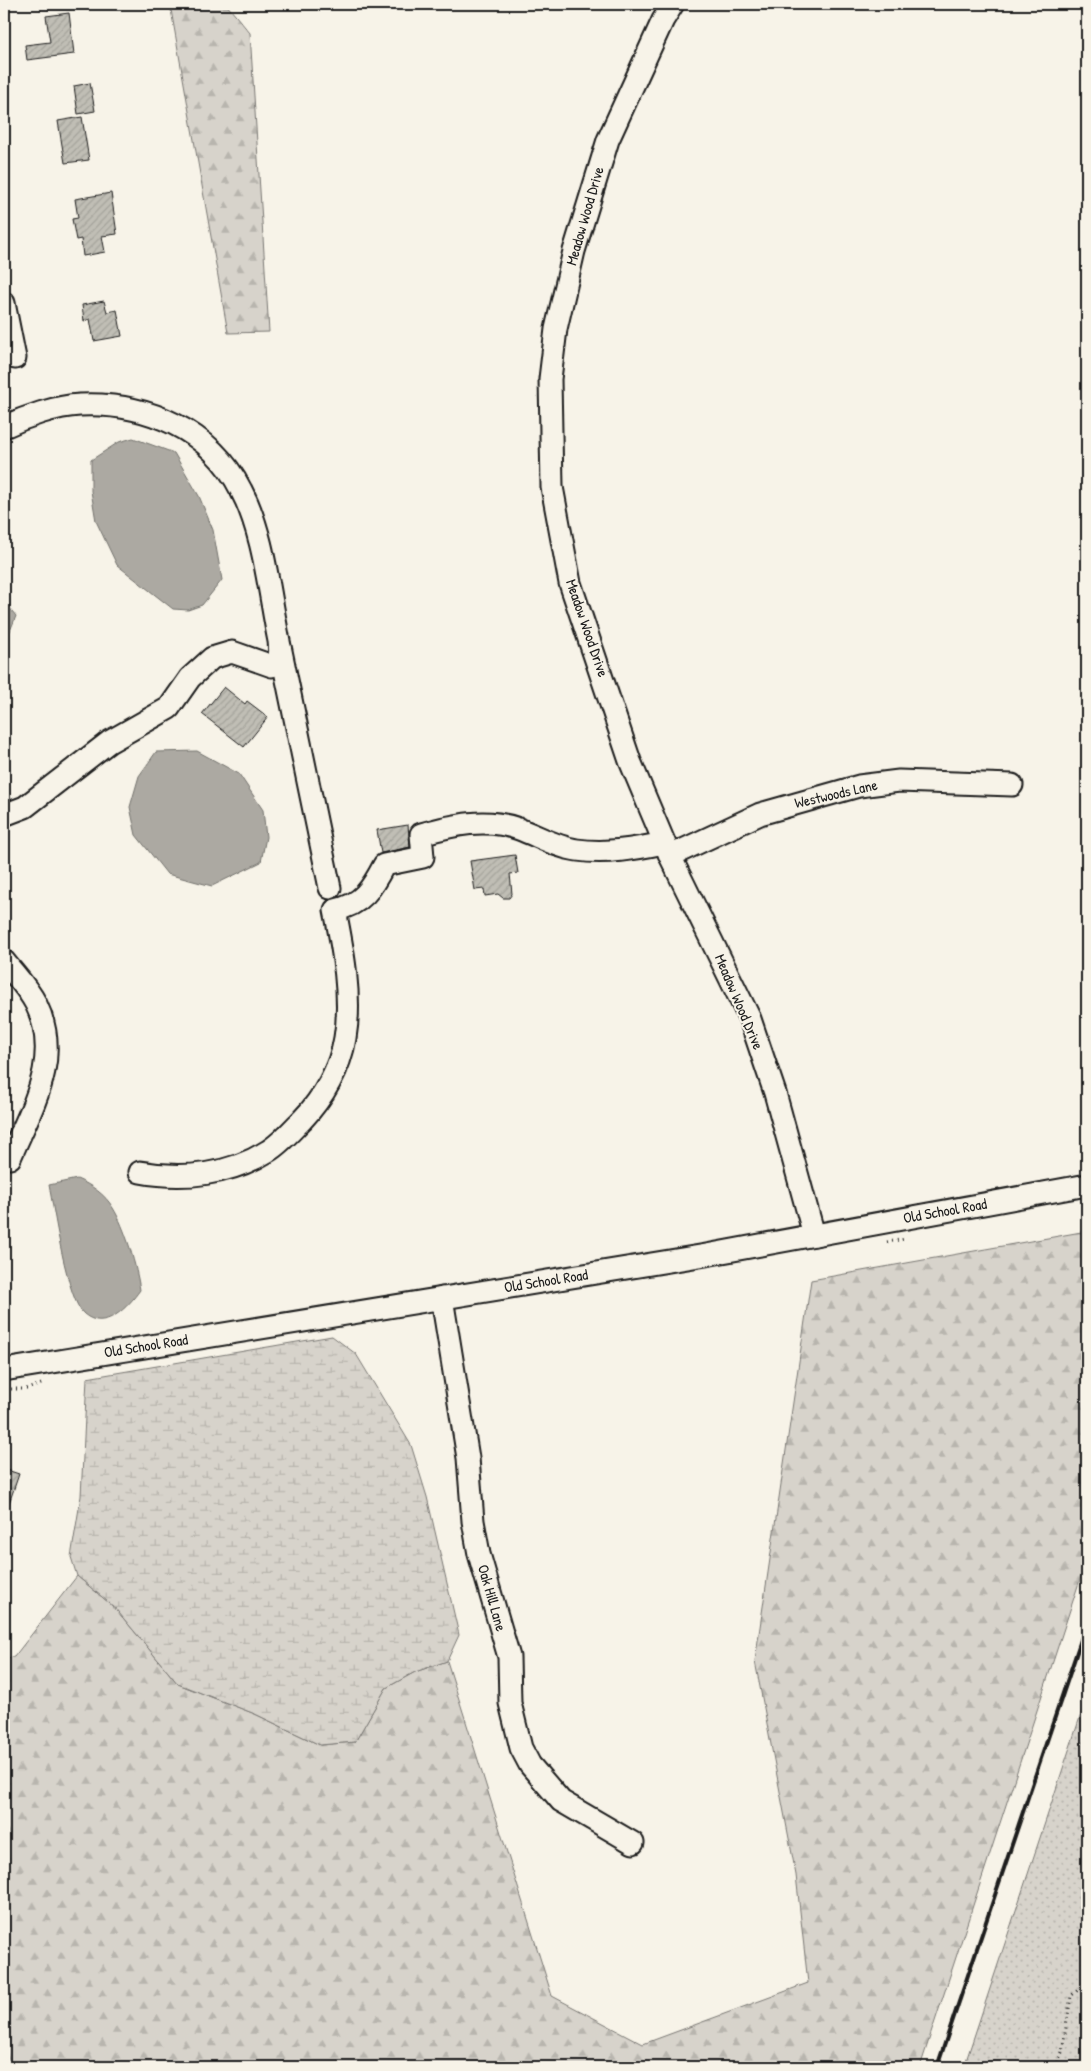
<svg xmlns="http://www.w3.org/2000/svg" width="1091" height="2071" viewBox="0 0 1091 2071" font-family="'Patrick Hand',sans-serif">
<defs>
<pattern id="forest-firs" width="22" height="20" patternUnits="userSpaceOnUse" patternTransform="scale(1.25)"><rect width="22" height="20" fill="#d7d3cb"/><path d="M5 1l3.5 6h-7zM16 11l3.5 6h-7z" fill="#b8b5ae"/></pattern>
<pattern id="wetland-marsh" width="20" height="14" patternUnits="userSpaceOnUse" patternTransform="scale(1.25)"><rect width="20" height="14" fill="#d7d3cb"/><path d="M1 5h8M5 5V1M11 12h8M15 12V8" fill="none" stroke="#b8b5ae"/></pattern>
<pattern id="park-dots" width="8" height="8" patternUnits="userSpaceOnUse" patternTransform="scale(1.25)"><rect width="8" height="8" fill="#d7d3cb"/><path d="M2 2h.1M6 6h.1" fill="none" stroke="#b8b5ae" stroke-width="1.8" stroke-linecap="round"/></pattern>
<pattern id="building-hatch" width="6" height="6" patternUnits="userSpaceOnUse" patternTransform="scale(1.25)"><rect width="6" height="6" fill="#c0beb5"/><path d="M-1 1l2-2M0 6l6-6M5 7l2-2" fill="none" stroke="#a4a39b"/></pattern>
</defs>
<rect width="100%" height="100%" fill="#f7f3e8"/>
<filter id="ink" filterUnits="userSpaceOnUse"><feTurbulence type="fractalNoise" baseFrequency=".02" numOctaves="2"/><feDisplacementMap in="SourceGraphic" scale="10" xChannelSelector="R" yChannelSelector="G"/><feConvolveMatrix kernelMatrix="1 2 1 2 8 2 1 2 1" color-interpolation-filters="sRGB"/></filter>
<g filter="url(#ink)">
<g fill="url(#forest-firs)" stroke="#7a7874">
<polygon points="170,4 226,4 250,33 269,332 228,333"/>
<polygon points="1087,1231 1087,1558 920,2067 4,2067 4,1658 14,1657 77,1576 114,1607 178,1684 255,1714 320,1745 355,1742 386,1688 415,1672 447,1661 552,1996 643,2044 808,1983 796,1875 755,1661 811,1280"/>
</g>
<polygon fill="url(#wetland-marsh)" stroke="#7a7874" points="332,1336 356,1354 411,1445 427,1497 459,1635 447,1661 415,1672 386,1688 355,1742 320,1745 255,1714 178,1684 114,1607 77,1576 71,1557 81,1496 87,1378"/>
<polygon fill="url(#park-dots)" stroke="#7a7874" points="1087,1696 1087,2067 964,2067"/>
<g fill="#aca9a2" stroke="#72716c">
<polygon points="133,438 174,453 199,496 213,530 222,580 202,605 188,610 173,609 117,565 96,521 91,491 91,460 119,442"/>
<polygon points="4,601 16,616 4,646"/>
<polygon points="197,751 239,774 263,810 266,837 261,862 212,886 167,874 136,835 130,807 139,776 156,752"/>
<path d="M77,1179C91,1185 105,1194 113,1208C125,1227 137,1268 140,1290C128,1307 105,1332 84,1314C67,1300 54,1210 49,1185Z"/>
</g>
<g fill="url(#building-hatch)" stroke="#1c1c1c">
<polygon points="69,13 74,54 27,60 25,45 50,42 46,16"/>
<polygon points="90,83 95,111 78,114 74,86"/>
<polygon points="82,117 89,160 65,163 58,121"/>
<polygon points="111,193 117,234 102,236 105,252 83,256 81,239 76,240 72,219 78,218 75,199"/>
<polygon points="104,301 107,312 117,310 122,336 94,341 90,319 84,321 82,305"/>
<polygon points="224,687 245,704 247,701 268,717 244,747 202,714"/>
<polygon points="408,825 410,847 381,853 377,830"/>
<polygon points="515,855 518,873 510,874 512,894 509,898 503,898 498,894 485,896 484,889 475,890 470,861"/>
<polygon points="4,1469 19,1474 6,1512 4,1512"/>
</g>
<g fill="none" stroke-linecap="round" stroke-linejoin="round">
<defs>
<g id="minor">
<polyline points="673,4 663,20 608,140 574,251 556,329 550,379 552,487 570,583 630,761 670,856 750,1019 775,1093 814,1235"/>
<polyline points="4,303 15,358"/>
<path d="M4,427C25,417 56,406 80,405C146,402 211,430 241,490C264,533 269,593 279,641C280,651 281,660 272,666L232,652L212,658L190,678L169,708L109,742L25,807L4,815"/>
<polyline points="280,646 330,888"/>
<polyline points="670,856 760,814 859,786 899,781 1012,785"/>
<path d="M4,961C15,975 28,988 36,1004C63,1059 31,1108 10,1158"/>
<path d="M140,1172C183,1180 230,1175 268,1151C280,1144 292,1130 302,1120C323,1098 340,1069 345,1038C352,997 343,950 335,910C362,905 372,888 384,865L423,857L421,834C453,825 486,817 519,829C538,836 556,847 577,850C607,854 635,849 664,843"/>
<polyline points="442,1298 468,1458 473,1521 479,1554 509,1657 510,1703 521,1748 530,1765 561,1801 633,1843"/>
<polyline points="4,1370 706,1255 1087,1185"/>
</g>
</defs>
<use href="#minor" stroke="#1c1c1c" stroke-width="25"/>
<g stroke="#1c1c1c" stroke-width="3" stroke-dasharray="1 4" stroke-linecap="butt">
<polyline points="887,1242 905,1239"/>
<polyline points="6,1389 27,1389 44,1383"/>
<polyline points="1056,2067 1062,2052 1071,1996 1087,1982"/>
</g>
<use href="#minor" stroke="#f7f3e8" stroke-width="21"/>
<polyline stroke="#1c1c1c" stroke-width="4" points="937,2067 1087,1622"/>
</g>
</g>
<g text-anchor="middle" stroke-width="4" stroke-linejoin="round" paint-order="stroke">
<g font-size="15" fill="#1c1c1c" stroke="#f7f3e8">
<text transform="translate(585 216) rotate(-74)" y="5">Meadow Wood Drive</text>
<text transform="translate(587 628) rotate(71)" y="5">Meadow Wood Drive</text>
<text transform="translate(836 794) rotate(-13)" y="5">Westwoods Lane</text>
<text transform="translate(739 1002) rotate(67)" y="5">Meadow Wood Drive</text>
<text transform="translate(945 1211) rotate(-10)" y="5">Old School Road</text>
<text transform="translate(546 1281) rotate(-9)" y="5">Old School Road</text>
<text transform="translate(146 1346) rotate(-9)" y="5">Old School Road</text>
<text transform="translate(492 1598) rotate(74)" y="5">Oak Hill Lane</text>
</g>
</g>
<rect width="1091" height="2071" fill="none" stroke="#f7f3e8" stroke-width="20"/>
<rect x="10" y="10" width="1071" height="2051" fill="none" stroke="#1c1c1c" stroke-width="2" filter="url(#ink)"/>
</svg>
